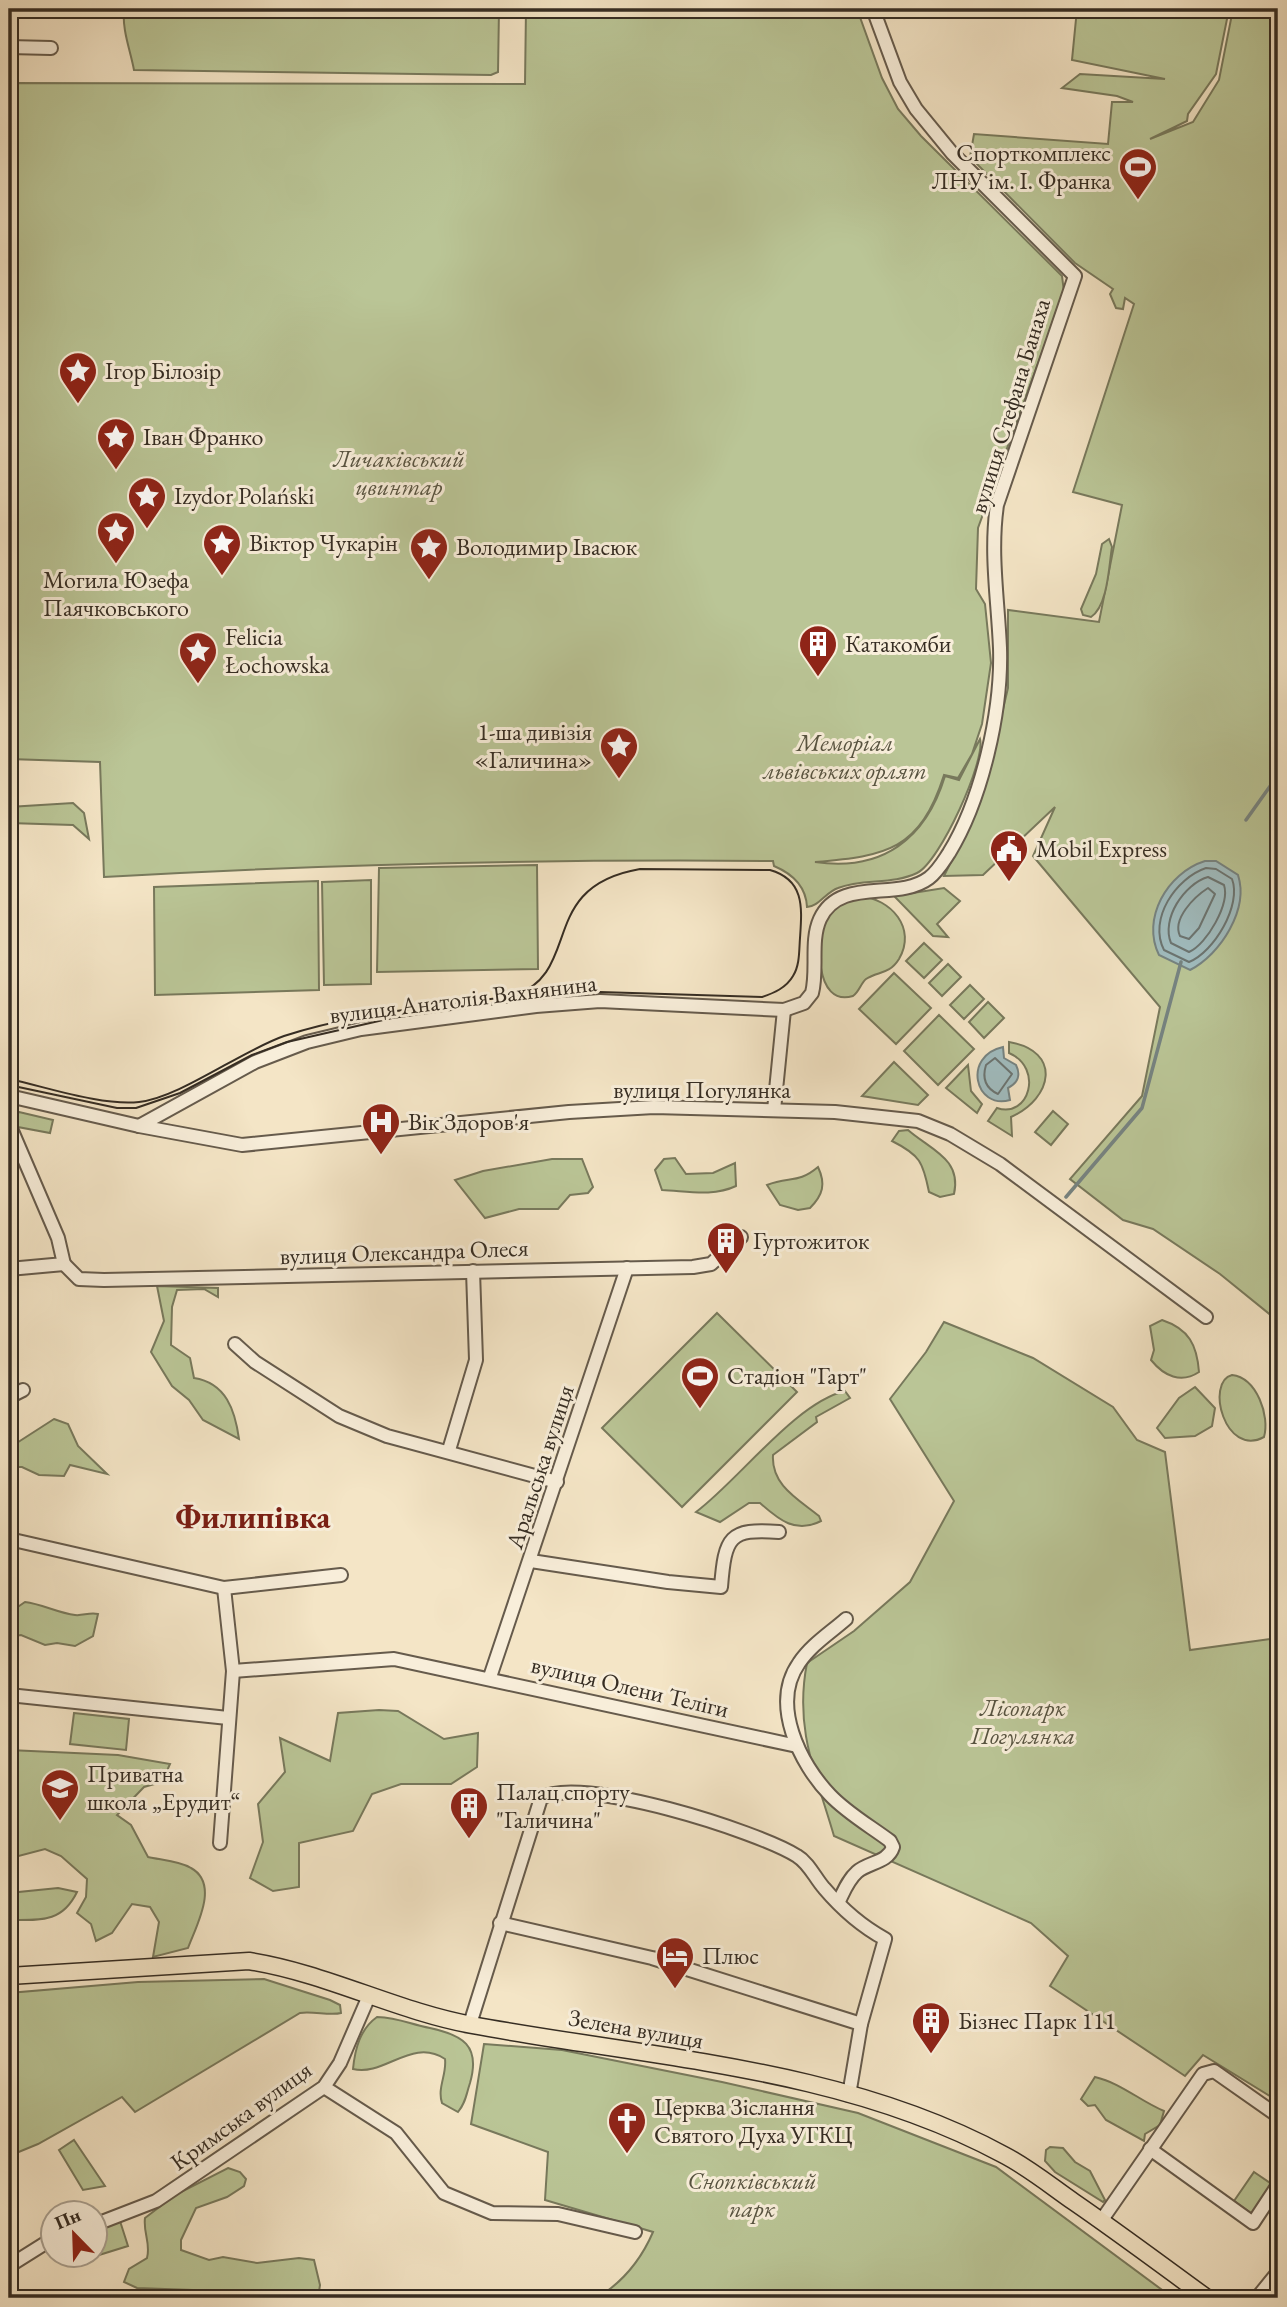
<svg xmlns="http://www.w3.org/2000/svg" width="1287" height="2307" viewBox="0 0 1287 2307" font-family="'EB Garamond',serif">
<rect width="100%" height="100%" fill="#f4e5c6"/>
<filter id="stains"><feTurbulence type="fractalNoise" baseFrequency=".00286" numOctaves="4"/><feColorMatrix values="0 0 0 0 .2 0 0 0 0 .09 0 0 0 0 .02 0 0 0 .5 -.17"/></filter>
<radialGradient id="worn" r=".72"><stop offset=".6" stop-color="#630" stop-opacity="0"/><stop offset="1" stop-color="#630" stop-opacity=".3"/></radialGradient>
<g fill="#bac596" stroke="#78795c" stroke-width="2">
<path d="M124,9H499L498,72L491,75L134,70C130,49 122,30 124,9Z"/>
<path d="M526,9H857L882,78L898,109L921,136L1062,276L1064,292L978,528L976,589L985,604L991,663L982,724L972,754L958,778L944,775C920,850 887,856 815,862C882,872 926,839 945,776L959,780L980,739C986,760 940,862 917,873C892,885 863,878 838,888C826,892 818,907 807,907C806,886 793,874 774,866L773,861C548,859 329,864 104,877L100,762L9,759V83L525,84Z"/>
<polygon points="1077,9 1229,9 1216,74 1188,114 1187,121 1150,139 1193,122 1219,80 1233,9 1278,9 1278,1321 1220,1274 1153,1229 1123,1220 1070,1179 1142,1096 1160,1007 1033,856 1055,807 983,875 944,876 979,805 992,756 1008,688 1008,610 1099,622 1122,505 1073,492 1134,304 1125,298 1123,309 1116,308 1110,294 1113,289 1075,263 970,157 974,134 1108,144 1112,102 1133,102 1117,96 1062,88 1080,74 1165,79 1072,60"/>
<path d="M1109,539L1112,547C1109,565 1108,606 1091,617L1083,615L1081,609L1096,574L1102,544Z"/>
<polygon points="73,803 84,813 89,839 73,825 9,823 9,807"/>
<polygon points="537,865 538,969 377,972 379,868"/>
<polygon points="371,880 371,984 324,985 322,882"/>
<polygon points="318,881 319,990 155,995 154,887"/>
<polygon points="944,888 960,901 937,924 948,937 933,936 894,896"/>
<path d="M860,896C891,899 917,928 899,959C889,975 878,971 866,979C861,983 859,992 853,996C814,1008 815,936 828,916C835,904 848,901 860,896Z"/>
<polygon points="924,943 942,960 924,978 906,961"/>
<polygon points="948,964 961,977 942,996 929,983"/>
<polygon points="894,973 931,1008 896,1044 859,1009"/>
<polygon points="970,985 984,999 964,1019 950,1005"/>
<polygon points="988,1002 1004,1018 984,1038 969,1022"/>
<polygon points="939,1015 974,1049 938,1085 904,1051"/>
<path d="M1009,1042C1062,1051 1053,1098 1011,1117L1012,1136L988,1121L997,1108C1029,1119 1044,1068 1009,1053Z"/>
<polygon points="894,1062 928,1095 918,1105 862,1096"/>
<polygon points="968,1065 971,1091 982,1104 977,1113 946,1088"/>
<polygon points="1053,1111 1068,1124 1051,1145 1035,1132"/>
<polygon points="19,1112 53,1120 50,1133 18,1127 14,1118"/>
<path d="M908,1130C931,1150 962,1159 954,1194L940,1197L929,1192C923,1162 920,1155 892,1141L899,1131Z"/>
<path d="M675,1158L686,1174L713,1173L735,1163L736,1186C713,1197 687,1191 662,1190L655,1170L664,1159Z"/>
<polygon points="552,1159 582,1159 593,1187 588,1193 570,1195 558,1209 519,1209 485,1218 455,1180 483,1171"/>
<path d="M818,1167C826,1184 823,1195 810,1208L798,1210L780,1205L767,1185C789,1176 798,1184 818,1167Z"/>
<path d="M157,1286L218,1288V1297L204,1289L177,1290L172,1307L171,1345L190,1358L194,1378C226,1383 235,1410 239,1439L203,1420L189,1400L172,1386L151,1352L164,1321Z"/>
<polygon points="717,1313 797,1392 682,1507 602,1428"/>
<path d="M1162,1320C1189,1329 1197,1345 1199,1372C1181,1384 1164,1376 1151,1360L1154,1350L1150,1326Z"/>
<path d="M944,1322L1033,1358L1113,1407L1137,1440L1165,1452L1190,1650L1278,1638V2101L1203,2055L1185,2076L1050,1986L1068,1956L1031,1923L834,1836C816,1774 794,1729 807,1663L854,1631L910,1582L954,1501L890,1399L926,1352Z"/>
<path d="M1232,1375C1257,1378 1270,1416 1264,1437C1225,1458 1205,1382 1232,1375Z"/>
<polygon points="1195,1387 1215,1408 1212,1426 1195,1436 1165,1438 1157,1428 1179,1398"/>
<path d="M845,1391L850,1398L816,1417L817,1422L773,1455C771,1485 798,1499 819,1516L821,1521C796,1534 779,1520 760,1503H749L720,1522L696,1512C739,1480 795,1403 845,1391Z"/>
<polygon points="54,1419 68,1424 78,1446 107,1474 70,1465 64,1476 39,1475 22,1467 9,1467 9,1448"/>
<path d="M25,1602C42,1604 58,1613 75,1615C83,1616 89,1612 98,1614L93,1636L75,1646L57,1643L45,1645L21,1635L9,1637V1613Z"/>
<polygon points="379,1710 398,1711 444,1739 478,1733 477,1767 451,1784 401,1784 372,1794 353,1831 299,1843 299,1887 273,1891 250,1878 263,1842 258,1804 285,1772 280,1738 330,1761 338,1713"/>
<polygon points="74,1713 129,1719 126,1750 70,1744"/>
<path d="M9,1750L118,1755L170,1764L162,1782L144,1787L117,1815L131,1825L148,1857C161,1860 180,1861 191,1868C220,1884 196,1926 188,1948L153,1957L159,1922L150,1907L132,1904L112,1933L96,1941L91,1924L77,1913L86,1897L87,1879L61,1856L45,1849L11,1858Z"/>
<path d="M58,1888L77,1892C62,1923 40,1920 9,1920V1893Z"/>
<path d="M264,1979L330,2000L340,2005L341,2013C331,2016 313,2011 300,2013L135,2112L122,2097L38,2144L9,2156V2098L14,2097L9,1993L138,1982Z"/>
<path d="M377,2017C400,2018 409,2024 430,2028C462,2035 481,2045 470,2083C466,2095 466,2102 458,2112L442,2103C437,2088 447,2074 445,2059C412,2037 384,2077 353,2069C355,2049 360,2029 377,2017Z"/>
<path d="M484,2044L562,2050L722,2082L858,2113L996,2167L1173,2298H597C623,2282 641,2260 653,2232L545,2200L548,2152L471,2124Z"/>
<path d="M1095,2077C1121,2083 1140,2101 1164,2111L1160,2125L1145,2134L1144,2141L1106,2120L1095,2105L1088,2106L1081,2099Z"/>
<polygon points="74,2140 105,2186 83,2190 59,2150"/>
<polygon points="1050,2147 1063,2148 1075,2162 1090,2171 1105,2200 1103,2202 1055,2172 1045,2161 1046,2150"/>
<path d="M228,2168L240,2172L246,2179L244,2186L227,2197L196,2208L181,2240V2250L209,2260L223,2257L257,2263L299,2258L314,2260L320,2285L318,2298H211L193,2290L137,2288L124,2282L129,2269L147,2258C151,2243 143,2233 145,2218L175,2195Z"/>
<polygon points="1254,2172 1273,2185 1252,2214 1234,2201"/>
<polygon points="120,2221 128,2246 83,2260 81,2255 94,2254 95,2229"/>
</g>
<g fill="#a0bcbf" stroke="#768381" stroke-width="2">
<path d="M1205,861H1216L1238,875C1249,909 1221,954 1190,970L1159,955C1141,919 1167,873 1205,861Z"/>
<path d="M1003,1047L1004,1058L1016,1065C1021,1075 1018,1083 1008,1088L1010,1100C975,1110 962,1056 1003,1047Z"/>
</g>
<g fill="none" stroke-linecap="round" stroke-linejoin="round">
<g stroke="#6b7471" stroke-width="2">
<path d="M1206,868L1216,869L1232,879C1242,905 1214,952 1189,962L1164,950C1148,919 1176,878 1206,868Z"/>
<path d="M1208,877L1224,885C1230,904 1207,944 1189,952L1171,943C1161,919 1184,884 1208,877Z"/>
<path d="M1208,888L1215,894L1199,928L1189,939L1180,936C1172,919 1194,897 1208,888Z"/>
<path d="M995,1058L1012,1074L998,1094C985,1088 982,1078 986,1065Z"/>
</g>
<g stroke="#768381" stroke-width="3.5">
<polyline points="1246,820 1278,775"/>
<polyline points="1066,1197 1142,1108 1181,962"/>
</g>
<defs>
<g id="minor">
<polyline points="9,47 51,48"/>
<polyline points="9,1096 139,1126 242,1145 569,1112 654,1107 835,1112 918,1121 950,1134 1000,1164 1206,1317"/>
<polyline points="774,1110 784,1010"/>
<polyline points="9,1124 58,1238 64,1264 9,1269"/>
<path d="M139,1126L255,1062L307,1042L361,1029L536,1006L600,1001L784,1010L804,1003L812,993C818,970 810,941 820,919C840,876 897,902 929,878C938,871 943,862 949,853C982,799 1002,711 1000,648C998,600 990,553 997,505L1075,276L952,153L916,109L900,82L873,9"/>
<polyline points="64,1264 79,1279 104,1280 693,1267 711,1264 741,1237"/>
<polyline points="235,1344 255,1362 339,1416 387,1436 557,1482"/>
<polyline points="9,1397 23,1390"/>
<polyline points="449,1450 476,1360 473,1271"/>
<polyline points="9,1539 224,1588 341,1575"/>
<path d="M531,1561L668,1582L721,1587C725,1537 729,1528 779,1532"/>
<polyline points="233,1671 394,1659 797,1746"/>
<polyline points="490,1677 627,1268"/>
<polyline points="9,1695 228,1718"/>
<polyline points="220,1843 233,1671 224,1588"/>
<path d="M839,1901C844,1891 848,1880 857,1872C868,1862 888,1863 893,1847L890,1841C870,1826 847,1813 830,1795C800,1764 770,1704 799,1663C811,1645 830,1633 846,1619"/>
<polyline points="500,1923 652,1958 861,2024"/>
<path d="M470,2024L541,1798C581,1775 757,1831 797,1856C809,1863 815,1878 824,1888C841,1908 861,1926 885,1939L861,2024L849,2095"/>
<polyline points="324,2087 396,2133 444,2193 492,2213 558,2214 635,2232"/>
<polyline points="1150,2149 1253,2223 1278,2185"/>
<polyline points="1101,2221 1203,2074 1214,2071 1278,2116"/>
<polyline points="94,2225 156,2201 324,2087 340,2063 369,1996"/>
<polyline points="9,2266 52,2239"/>
<polyline points="1257,2298 1278,2272"/>
</g>
<path id="major" d="M9,1976L249,1961C326,1973 396,2011 472,2025C650,2058 842,2067 1004,2155C1029,2168 1051,2186 1074,2202C1119,2233 1163,2266 1207,2298"/>
</defs>
<use href="#minor" stroke="#665b4c" stroke-width="16"/>
<use href="#major" stroke="#362d23" stroke-width="19"/>
<use href="#minor" stroke="#f8eeda" stroke-width="12"/>
<use href="#major" stroke="#f4e5c6" stroke-width="16"/>
<path stroke="#362d23" stroke-width="2" d="M9,1079C47,1087 101,1106 139,1102C179,1098 241,1051 284,1036C358,1012 438,1006 514,996C584,971 536,887 640,869L770,870C805,880 802,908 800,938C799,950 800,965 793,976C786,988 774,993 762,997L600,992L538,997L392,1018L287,1042L252,1055L180,1093L136,1108H117L9,1085"/>
</g>
<defs>
<symbol id="stadium-pin" viewBox="-11 -11 22 30"><path d="M0 17L-7.5 6A9.5 9.5 0 1 1 7.5 6Z" fill="#8f2418" stroke="#f8eeda"/><path d="M0-5a6.5 5 0 1 0 0 10a6.5 5 0 1 0 0-10ZM-3.5-1.8h7v3.6h-7Z" fill="#fff"/></symbol>
<symbol id="sight-pin" viewBox="-11 -11 22 30"><path d="M0 17L-7.5 6A9.5 9.5 0 1 1 7.5 6Z" fill="#8f2418" stroke="#f8eeda"/><path d="M0-6L1.8-2.2L6-1.7L2.9 1.2L3.7 5.4L0 3.3L-3.7 5.4L-2.9 1.2L-6-1.7L-1.8-2.2Z" fill="#fff"/></symbol>
<symbol id="building-pin" viewBox="-11 -11 22 30"><path d="M0 17L-7.5 6A9.5 9.5 0 1 1 7.5 6Z" fill="#8f2418" stroke="#f8eeda"/><path d="M-4-6H4V6H1V3H-1V6H-4ZM-2.5-4.3h1.7v1.8h-1.7ZM.8-4.3h1.7v1.8H.8ZM-2.5-1h1.7V.8h-1.7ZM.8-1h1.7V.8H.8Z" fill="#fff"/></symbol>
<symbol id="civic-pin" viewBox="-11 -11 22 30"><path d="M0 17L-7.5 6A9.5 9.5 0 1 1 7.5 6Z" fill="#8f2418" stroke="#f8eeda"/><path d="M-.6-6.5H3V-4.5H.6V-3L4-1V1h2V6H-6V1h2V-1L-.6-3ZM-1.2 2.5V6h2.4V2.5Z" fill="#fff"/></symbol>
<symbol id="hospital-pin" viewBox="-11 -11 22 30"><path d="M0 17L-7.5 6A9.5 9.5 0 1 1 7.5 6Z" fill="#8f2418" stroke="#f8eeda"/><path d="M-5-5h3v3.5h4V-5h3V5h-3V1.5h-4V5h-3Z" fill="#fff"/></symbol>
<symbol id="school-pin" viewBox="-11 -11 22 30"><path d="M0 17L-7.5 6A9.5 9.5 0 1 1 7.5 6Z" fill="#8f2418" stroke="#f8eeda"/><path d="M0-5L7-2L0 1L-7-2ZM-4 1L0 2.5L4 1V4Q0 6-4 4Z" fill="#fff"/></symbol>
<symbol id="hotel-pin" viewBox="-11 -11 22 30"><path d="M0 17L-7.5 6A9.5 9.5 0 1 1 7.5 6Z" fill="#8f2418" stroke="#f8eeda"/><path d="M-6-4.5h1.5V1H6V5H4.5V3h-9V5H-6ZM-4 0a1.8 1.8 0 1 1 3.6 0ZM.5 0V-2.5h3Q6-2.5 6 0Z" fill="#fff"/></symbol>
<symbol id="church-pin" viewBox="-11 -11 22 30"><path d="M0 17L-7.5 6A9.5 9.5 0 1 1 7.5 6Z" fill="#8f2418" stroke="#f8eeda"/><path d="M-1.2-6h2.4v3.5h3.3v2.4h-3.3V6h-2.4V-.1h-3.3v-2.4h3.3Z" fill="#fff"/></symbol>
</defs>
<g fill-rule="evenodd">
<use href="#stadium-pin" x="1116" y="145" width="44" height="60"/>
<use href="#sight-pin" x="56" y="349" width="44" height="60"/>
<use href="#sight-pin" x="94" y="415" width="44" height="60"/>
<use href="#sight-pin" x="125" y="474" width="44" height="60"/>
<use href="#sight-pin" x="94" y="509" width="44" height="60"/>
<use href="#sight-pin" x="200" y="521" width="44" height="60"/>
<use href="#sight-pin" x="407" y="525" width="44" height="60"/>
<use href="#building-pin" x="796" y="622" width="44" height="60"/>
<use href="#sight-pin" x="176" y="629" width="44" height="60"/>
<use href="#sight-pin" x="597" y="724" width="44" height="60"/>
<use href="#civic-pin" x="987" y="827" width="44" height="60"/>
<use href="#hospital-pin" x="359" y="1100" width="44" height="60"/>
<use href="#building-pin" x="704" y="1219" width="44" height="60"/>
<use href="#stadium-pin" x="678" y="1354" width="44" height="60"/>
<use href="#school-pin" x="38" y="1766" width="44" height="60"/>
<use href="#building-pin" x="447" y="1784" width="44" height="60"/>
<use href="#hotel-pin" x="653" y="1934" width="44" height="60"/>
<use href="#building-pin" x="909" y="1999" width="44" height="60"/>
<use href="#church-pin" x="605" y="2099" width="44" height="60"/>
</g>
<g text-anchor="middle" stroke-width="6" stroke-linejoin="round" paint-order="stroke">
<g font-size="24" fill="#362d23" stroke="#f8eeda" text-anchor="start">
<text x="1111" y="161" text-anchor="end">Спорткомплекс<tspan x="1111" dy="28">ЛНУ ім. І. Франка</tspan></text>
<text x="105" y="379">Ігор Білозір</text>
<text x="143" y="445">Іван Франко</text>
<text x="174" y="504">Izydor Polański</text>
<text x="249" y="551">Віктор Чукарін</text>
<text x="456" y="555">Володимир Івасюк</text>
<text x="116" y="588" text-anchor="middle">Могила Юзефа<tspan x="116" dy="28">Паячковського</tspan></text>
<text x="225" y="645">Felicia<tspan x="225" dy="28">Łochowska</tspan></text>
<text x="845" y="652">Катакомби</text>
<text x="592" y="740" text-anchor="end">1-ша дивізія<tspan x="592" dy="28">«Галичина»</tspan></text>
<text x="1036" y="857">Mobil Express</text>
<text x="408" y="1130">Вік Здоров'я</text>
<text x="753" y="1249">Гуртожиток</text>
<text x="727" y="1384">Стадіон "Гарт"</text>
<text x="87" y="1782">Приватна<tspan x="87" dy="28">школа „Ерудит“</tspan></text>
<text x="496" y="1800">Палац спорту<tspan x="496" dy="28">"Галичина"</tspan></text>
<text x="702" y="1964">Плюс</text>
<text x="958" y="2029">Бізнес Парк 111</text>
<text x="654" y="2115">Церква Зіслання<tspan x="654" dy="28">Святого Духа УГКЦ</tspan></text>
</g>
<g font-size="24" fill="#362d23" stroke="#f8eeda">
<text transform="translate(1010 406) rotate(-73)" y="8">вулиця Стефана Банаха</text>
<text transform="translate(463 999) rotate(-7)" y="8">вулиця Анатолія Вахнянина</text>
<text x="702" y="1098">вулиця Погулянка</text>
<text transform="translate(404 1252) rotate(-2)" y="8">вулиця Олександра Олеся</text>
<text transform="translate(540 1467) rotate(-72)" y="8">Аральська вулиця</text>
<text transform="translate(630 1687) rotate(13)" y="8">вулиця Олени Теліги</text>
<text transform="translate(636 2029) rotate(10)" y="8">Зелена вулиця</text>
<text transform="translate(241 2116) rotate(-36)" y="8">Кримська вулиця</text>
</g>
<g font-size="24" font-style="italic" fill="#575340" stroke="#f8eeda">
<text x="399" y="467">Личаківський<tspan x="399" dy="28">цвинтар</tspan></text>
<text x="845" y="751">Меморіал<tspan x="845" dy="28">львівських орлят</tspan></text>
<text x="1023" y="1716">Лісопарк<tspan x="1023" dy="28">Погулянка</tspan></text>
<text x="752" y="2189">Снопківський<tspan x="752" dy="28">парк</tspan></text>
</g>
<g font-size="32" font-weight="bold" fill="#7a1f14" stroke="#f8eeda">
<text x="253" y="1528">Филипівка</text>
</g>
</g>
<rect width="1287" height="2307" fill="none" stroke="#f4e5c6" stroke-width="35"/>
<rect x="10" y="10" width="1266" height="2286" fill="none" stroke="#362d23" stroke-width="3.5"/>
<rect x="18" y="18" width="1252" height="2272" fill="none" stroke="#362d23" stroke-width="2"/>
<g transform="translate(74 2234) rotate(337)"><circle r="33" fill="#f8eeda" stroke="#aaa191" stroke-width="2"/>
<path d="M0-5L12 26L0 18L-12 26Z" fill="#8f2418"/>
<text y="-10" font-size="19" font-weight="bold" text-anchor="middle" fill="#362d23">Пн</text>
</g>
<rect width="100%" height="100%" filter="url(#stains)"/>
<rect width="100%" height="100%" fill="url(#worn)"/>
</svg>
